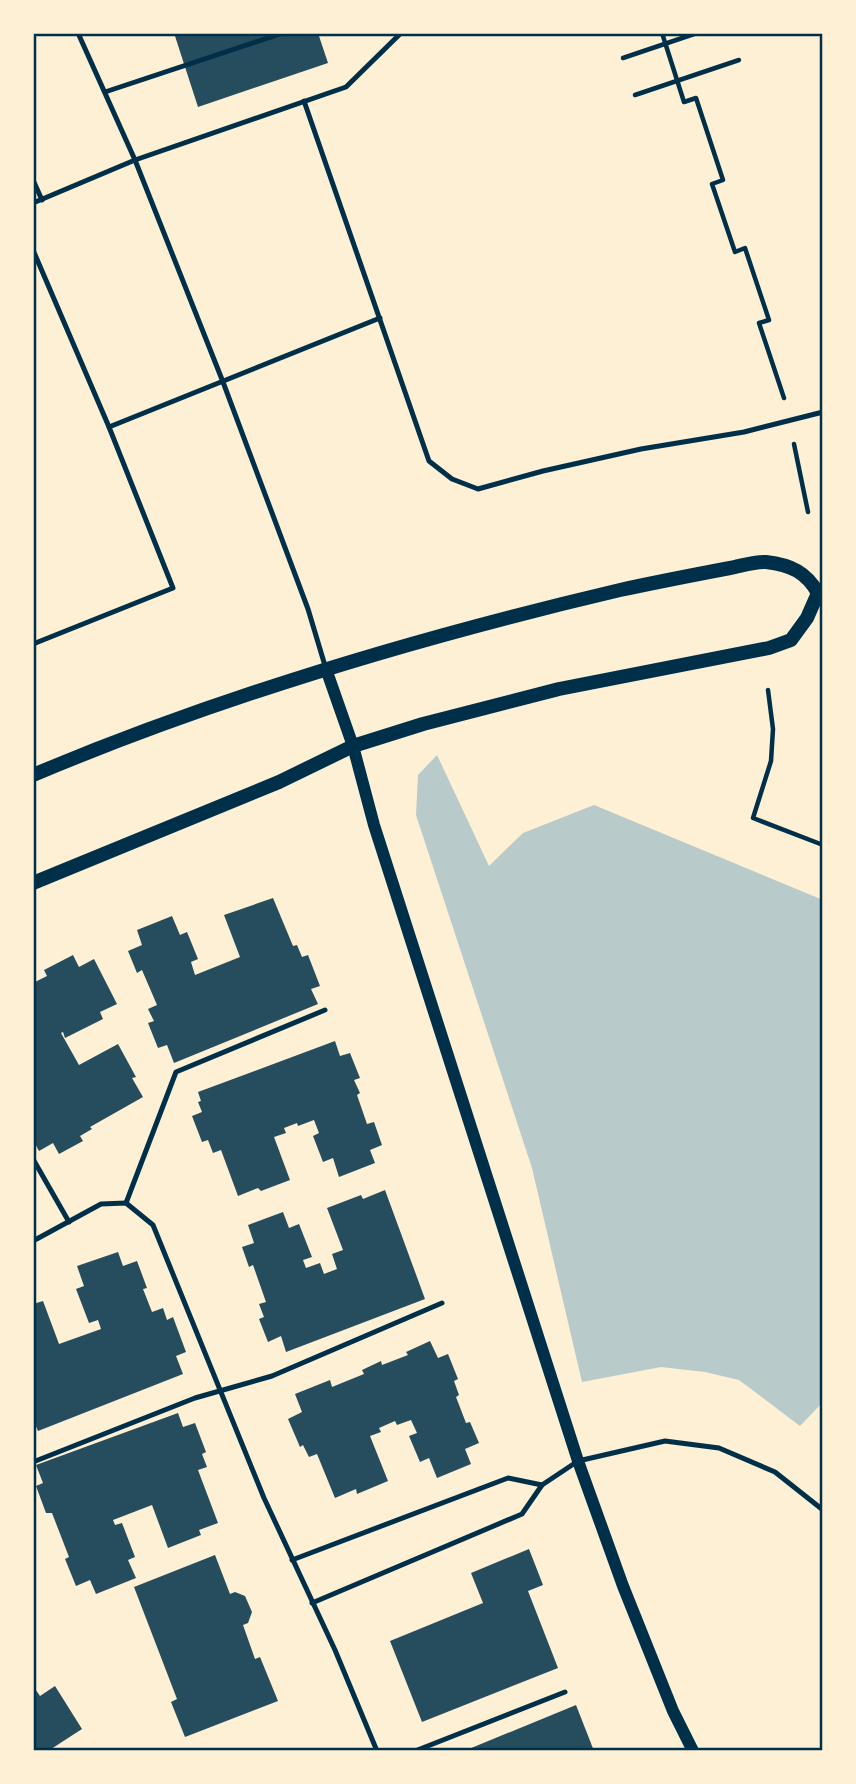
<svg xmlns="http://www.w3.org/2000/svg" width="856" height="1784" viewBox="0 0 856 1784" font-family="Ubuntu,sans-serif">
<rect width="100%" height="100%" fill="#fdf0d5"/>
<polygon fill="#b9caca" points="437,755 489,866 523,833 594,805 823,900 823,1402 800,1426 739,1380 705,1372 661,1367 582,1382 532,1168 416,815 418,775"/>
<g fill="#264d5e">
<polygon points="174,33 318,33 328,63 198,107"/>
<polygon points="273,898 293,946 297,945 302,957 308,955 320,986 311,989 318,1004 174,1063 167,1045 158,1048 148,1023 154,1021 148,1009 157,1005 142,970 137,973 128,951 142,945 137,930 172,916 180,935 187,932 198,959 191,962 195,975 240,957 224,915"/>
<polygon points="73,955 79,967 94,959 117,1004 100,1012 103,1019 65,1038 63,1032 61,1033 79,1065 118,1044 136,1077 132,1078 143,1097 90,1127 92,1129 80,1136 83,1141 59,1154 53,1143 39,1151 33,1140 33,983 47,976 44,970"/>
<polygon points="335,1041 340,1056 350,1053 360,1078 354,1080 360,1093 357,1095 367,1124 374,1122 382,1145 370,1150 375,1163 339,1177 333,1158 323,1162 313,1136 319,1133 314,1120 298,1126 297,1123 284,1128 286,1133 274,1137 290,1180 261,1191 258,1188 238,1196 221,1150 213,1153 208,1140 202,1142 192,1116 202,1112 198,1102 201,1101 198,1092"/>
<polygon points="385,1190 425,1299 286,1352 281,1336 268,1342 259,1319 264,1317 259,1304 266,1302 253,1265 249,1267 242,1247 254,1243 248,1225 283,1212 289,1228 299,1224 312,1257 303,1260 306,1268 320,1263 324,1274 337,1269 332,1254 343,1250 327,1208 361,1195 363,1199"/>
<polygon points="118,1252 123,1266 137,1261 147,1288 143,1289 152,1312 163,1308 167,1320 173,1317 186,1352 176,1356 183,1374 38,1431 33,1419 33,1304 43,1301 59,1344 101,1329 98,1320 89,1323 76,1289 84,1286 77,1266"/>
<polygon points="430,1341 438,1358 448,1354 458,1379 454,1381 459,1395 456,1397 466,1423 470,1422 479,1443 465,1449 471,1464 437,1478 429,1458 420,1462 409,1436 417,1433 411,1420 397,1425 395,1421 379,1428 381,1432 370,1436 388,1481 357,1494 356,1489 335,1498 317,1454 309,1457 303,1445 300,1447 288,1419 302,1412 295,1394 330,1380 332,1387 364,1374 362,1370 381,1361 382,1365 408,1355 406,1352"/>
<polygon points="178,1413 183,1427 195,1423 206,1452 202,1454 207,1467 198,1470 218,1523 199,1530 201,1535 168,1548 152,1505 113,1520 115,1525 122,1523 135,1557 128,1560 136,1578 96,1594 90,1580 76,1586 65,1559 69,1557 52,1513 46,1513 36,1486 43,1483 36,1465"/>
<polygon points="529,1549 543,1585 528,1591 558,1668 422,1722 390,1641 483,1603 471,1573"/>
<polygon points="215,1555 230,1594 235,1592 245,1596 252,1612 248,1623 243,1625 255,1659 260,1657 278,1701 185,1737 171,1702 177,1699 134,1587"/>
<polygon points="33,1686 40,1696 55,1686 82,1729 48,1751 33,1751"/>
<polygon points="576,1705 594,1751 464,1751"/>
</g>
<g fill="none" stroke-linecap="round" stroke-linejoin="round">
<g stroke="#003049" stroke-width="4.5">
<polyline points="662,33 684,102 696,98 723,180 712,184 735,252 745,248 769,320 759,323 784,398"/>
<polyline points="623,58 697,33"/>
<polyline points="635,95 739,60"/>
<polyline points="794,444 808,512"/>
<polyline points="768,690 773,729 771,761 753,818 823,845"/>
</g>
<g stroke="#003049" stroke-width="5">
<polyline points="78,33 135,160 223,382 308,609 326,669"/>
<polyline points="105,92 283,33"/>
<polyline points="304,101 429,461 452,479 478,489 543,471 641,449 744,432 823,412"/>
<polyline points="33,180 42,200"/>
<polyline points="33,203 135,160 346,87 401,33"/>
<polyline points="33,250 109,427"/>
<polyline points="33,644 173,588 109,427 380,318"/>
<polyline points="33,1159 69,1222"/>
<polyline points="126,1203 176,1072 325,1010"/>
<polyline points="33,1241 101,1204 126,1203 153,1225 264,1498 335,1650 377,1751"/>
<polyline points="33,1462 195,1398 272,1376 442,1303"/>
<polyline points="292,1560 508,1478 542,1485"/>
<polyline points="312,1603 522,1514 542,1485 578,1461 665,1441 719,1448 775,1472 823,1510"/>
<polyline points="415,1751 565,1692"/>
</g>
<polyline stroke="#003049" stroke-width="12" points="326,669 353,746 374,825 578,1461 623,1586 673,1711 693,1751"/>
<g stroke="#003049" stroke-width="14">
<path d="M33,775C223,695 420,637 620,590C657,582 693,575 730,568C741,566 755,561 766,562C791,565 806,572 818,593"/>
<polyline points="33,883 279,782 353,746 423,724 559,689 769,648 791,640 807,618 818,593"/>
</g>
</g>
<rect width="856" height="1784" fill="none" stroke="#fdf0d5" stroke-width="70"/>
<rect x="35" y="35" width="786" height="1714" fill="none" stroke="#003049" stroke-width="2.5"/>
</svg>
